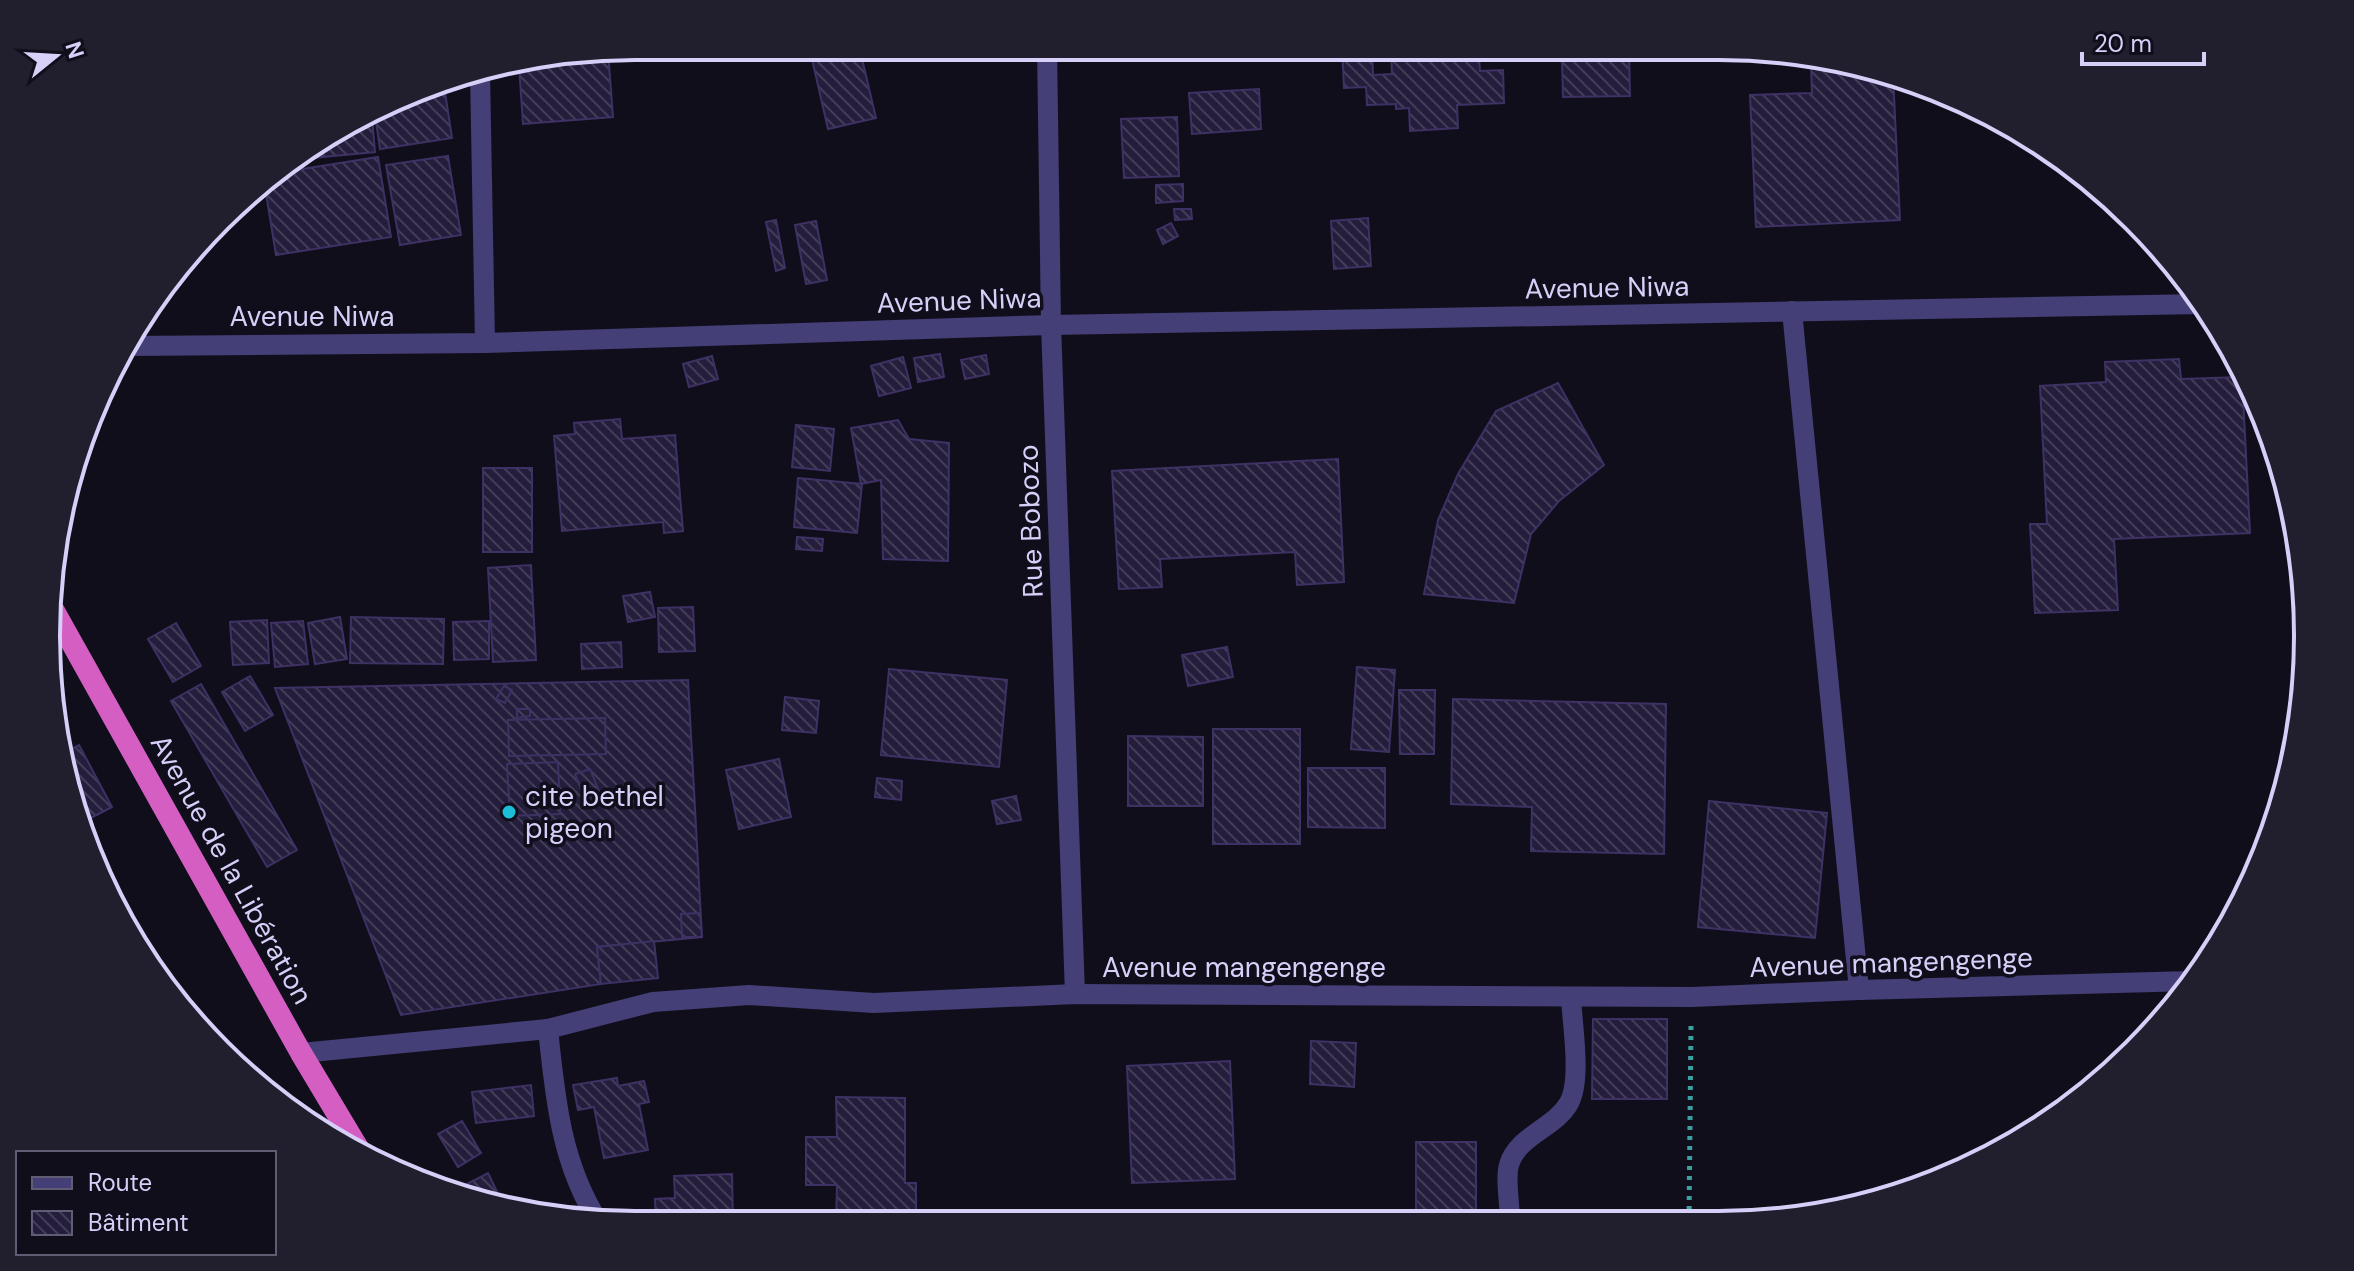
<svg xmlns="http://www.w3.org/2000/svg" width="2354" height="1271" viewBox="0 0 2354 1271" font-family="'DM Sans',sans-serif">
<defs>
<pattern id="building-back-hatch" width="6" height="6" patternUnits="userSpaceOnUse" patternTransform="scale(2)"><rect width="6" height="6" fill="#241d3b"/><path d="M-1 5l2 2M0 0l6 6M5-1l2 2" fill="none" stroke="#433d58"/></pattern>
</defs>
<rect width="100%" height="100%" fill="#110e1c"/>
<g fill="url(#building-back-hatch)" stroke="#3e3164" stroke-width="2">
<polygon points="809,46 859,46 876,118 828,129"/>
<polygon points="1342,47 1372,47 1373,75 1392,74 1391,47 1478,47 1480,71 1503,70 1504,103 1457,105 1458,128 1410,131 1409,108 1396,109 1396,104 1367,105 1366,87 1344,88"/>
<polygon points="1548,47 1629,49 1630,96 1563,97 1562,59 1548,59"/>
<polygon points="608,51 613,117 523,124 519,65"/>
<polygon points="1858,64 1893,75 1900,220 1756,227 1750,95 1812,93 1811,66"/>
<polygon points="443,79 452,138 380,149 375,115"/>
<polygon points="1259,89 1261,129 1192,134 1189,93"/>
<polygon points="372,117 375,152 291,160"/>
<polygon points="1177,117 1179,176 1124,178 1121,119"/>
<polygon points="448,156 461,235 400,245 386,165"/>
<polygon points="378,157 391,237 276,255 264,181 271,174"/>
<polygon points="1183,184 1183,201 1156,203 1156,185"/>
<polygon points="1174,209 1191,209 1192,219 1175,220"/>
<polygon points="1368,218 1371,266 1334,269 1331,221"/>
<polygon points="776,220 785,268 776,271 766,222"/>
<polygon points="816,221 827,280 806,284 795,225"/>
<polygon points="1171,223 1178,236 1163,244 1157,230"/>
<polygon points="940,354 944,377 918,382 914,358"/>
<polygon points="986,355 989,374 965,379 961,360"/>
<polygon points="712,356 718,379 689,387 683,364"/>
<polygon points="903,357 911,388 879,396 871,366"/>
<polygon points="2179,359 2181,379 2242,377 2250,533 2114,539 2118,610 2035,613 2030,524 2047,524 2040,386 2106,382 2105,362"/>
<polygon points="1558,383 1604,465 1559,501 1531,534 1514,603 1424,594 1438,520 1458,474 1496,411"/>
<polygon points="620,419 622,439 675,435 683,531 664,533 663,522 562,531 554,436 575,434 574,423"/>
<polygon points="898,420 909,439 949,443 948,561 883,559 881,480 861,484 851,428"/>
<polygon points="796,425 834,429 830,471 792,467"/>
<polygon points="1338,459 1344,582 1297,585 1295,552 1160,559 1162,587 1119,589 1112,471"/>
<rect x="483" y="468" width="49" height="84"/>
<polygon points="798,478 862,484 857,533 794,527"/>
<polygon points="797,537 823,539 822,551 796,549"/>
<polygon points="531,565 536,660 493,662 488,568"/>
<polygon points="650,592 655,617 628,622 623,596"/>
<polygon points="693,607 695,651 659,652 658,608"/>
<polygon points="340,617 347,659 315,664 308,623"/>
<polygon points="351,617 444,619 443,664 350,663"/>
<polygon points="267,620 269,663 233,665 230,622"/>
<polygon points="303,621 308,664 275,667 271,623"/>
<polygon points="489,621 489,659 454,660 453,622"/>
<polygon points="176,623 201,666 173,682 148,639"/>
<polygon points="621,642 622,667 582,669 581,644"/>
<polygon points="1227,647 1233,677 1188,686 1182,655"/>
<polygon points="1357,667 1395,670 1389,752 1351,749"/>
<polygon points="889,669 1007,680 999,767 881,755"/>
<polygon points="250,676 273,715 245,731 222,692"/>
<polygon points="688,680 702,937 597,947 601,984 401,1015 275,688"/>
<polygon points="201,684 297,850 267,867 171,701"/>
<polygon points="504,686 512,690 505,703 496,699"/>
<polygon points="1399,690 1435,690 1434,754 1400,754"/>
<polygon points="785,697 819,701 816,733 782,730"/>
<polygon points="1453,699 1666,704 1664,854 1531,851 1532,807 1451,804"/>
<polygon points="517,709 530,709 530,716 517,718"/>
<polygon points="605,718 606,754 509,756 508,720"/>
<rect x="1213" y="729" width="87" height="115"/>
<polygon points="1128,736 1203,737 1203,806 1128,806"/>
<polygon points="79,745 112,807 83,822 65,752"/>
<polygon points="779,759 791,817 739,829 726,770"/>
<polygon points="558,762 560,814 510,816 507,764"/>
<polygon points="1308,768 1385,768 1385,828 1308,827"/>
<polygon points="590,769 600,794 585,799 575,774"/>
<polygon points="877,778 902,781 901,800 875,797"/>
<polygon points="1016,796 1021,820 997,824 992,801"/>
<polygon points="1709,801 1827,813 1815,938 1698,927"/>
<polygon points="700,913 702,937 682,937 681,914"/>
<polygon points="654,941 658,978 601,984 597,947"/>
<polygon points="1593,1019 1667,1019 1667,1099 1592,1099"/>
<polygon points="1311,1041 1356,1043 1354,1087 1310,1084"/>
<polygon points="1230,1061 1235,1179 1132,1183 1127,1066"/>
<polygon points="617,1078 618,1086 644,1081 649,1102 639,1104 648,1150 604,1158 594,1107 578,1110 573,1085"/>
<polygon points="531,1085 534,1116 476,1123 472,1092"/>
<polygon points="836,1097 905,1098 905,1183 916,1183 916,1223 836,1223 837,1185 806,1185 806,1137 837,1137"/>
<polygon points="462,1121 481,1153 458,1167 438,1134"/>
<rect x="1416" y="1142" width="60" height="79"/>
<polygon points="488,1173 502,1202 493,1207 472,1201 465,1185"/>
<polygon points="732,1174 733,1223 656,1224 655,1199 675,1198 674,1176"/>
</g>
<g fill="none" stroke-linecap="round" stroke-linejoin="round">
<polyline stroke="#3ba1a0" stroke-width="5" stroke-dasharray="4 6" stroke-linecap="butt" points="1689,1220 1691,1025"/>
<path stroke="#443f76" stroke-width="20" d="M1510,1221C1510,1206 1505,1178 1509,1165C1517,1136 1555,1128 1569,1103C1582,1080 1572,1023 1571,997"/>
<g stroke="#443f76" stroke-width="20">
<polyline points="1047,46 1051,325 1075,994"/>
<polyline points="480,72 485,343"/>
<polyline points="1792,311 1859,990"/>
<polyline points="128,346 485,343 1051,325 2203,304"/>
<path d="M548,1029C555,1097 561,1165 600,1224"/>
<polyline points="301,1053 548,1029 653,1002 749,995 874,1003 1075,994 1692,997 1859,990 2192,981"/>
</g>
<polyline stroke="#d45ec2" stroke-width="22" points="54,611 301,1053 362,1155"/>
</g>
<circle fill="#1bbdd9" stroke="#110e1c" stroke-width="3" cx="509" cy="812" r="8"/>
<g text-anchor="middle" stroke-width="7" stroke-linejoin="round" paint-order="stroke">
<g font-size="28" fill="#d6d0f9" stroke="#110e1c">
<text transform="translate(1607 287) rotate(-1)" y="10">Avenue Niwa</text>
<text transform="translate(959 300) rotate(-2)" y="10">Avenue Niwa</text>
<text x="312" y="326">Avenue Niwa</text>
<text transform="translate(1030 521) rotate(-92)" y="10">Rue Bobozo</text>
<text transform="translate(232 869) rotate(61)" y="10">Avenue de la Libération</text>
<text transform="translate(1891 962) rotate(-2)" y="10">Avenue mangengenge</text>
<text x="1244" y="977">Avenue mangengenge</text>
</g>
<g font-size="28" fill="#d6d0f9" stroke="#110e1c" text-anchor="start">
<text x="525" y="806">cite bethel<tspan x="525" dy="32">pigeon</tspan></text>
</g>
</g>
<path d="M0 0H2354V1271H0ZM635 60H1719A575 575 0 0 1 2294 635V636A575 575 0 0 1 1719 1211H635A575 575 0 0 1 60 636V635A575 575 0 0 1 635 60Z" fill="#211e2e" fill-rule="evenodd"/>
<path fill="none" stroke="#d6d0f9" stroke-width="4" d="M635 60H1719A575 575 0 0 1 2294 635V636A575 575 0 0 1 1719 1211H635A575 575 0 0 1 60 636V635A575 575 0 0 1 635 60Z"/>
<rect x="16" y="1151" width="260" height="104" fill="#110e1c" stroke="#605c74" stroke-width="2"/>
<rect x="32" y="1177" width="40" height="12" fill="#443f76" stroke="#605c74" stroke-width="2"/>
<text x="88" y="1191" font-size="24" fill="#d6d0f9">Route</text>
<rect x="32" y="1211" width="40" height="24" fill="url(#building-back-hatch)" stroke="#605c74" stroke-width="2"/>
<text x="88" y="1231" font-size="24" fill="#d6d0f9">Bâtiment</text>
<g transform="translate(56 56) rotate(72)" stroke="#110e1c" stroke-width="6" paint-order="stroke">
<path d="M0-6L14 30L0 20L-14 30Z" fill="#d6d0f9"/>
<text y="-12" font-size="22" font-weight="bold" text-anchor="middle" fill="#d6d0f9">N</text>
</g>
<path d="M2082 52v12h122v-12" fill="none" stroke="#d6d0f9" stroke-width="4"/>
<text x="2094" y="52" font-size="24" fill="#d6d0f9" stroke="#110e1c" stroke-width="6" paint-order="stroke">20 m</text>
</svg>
